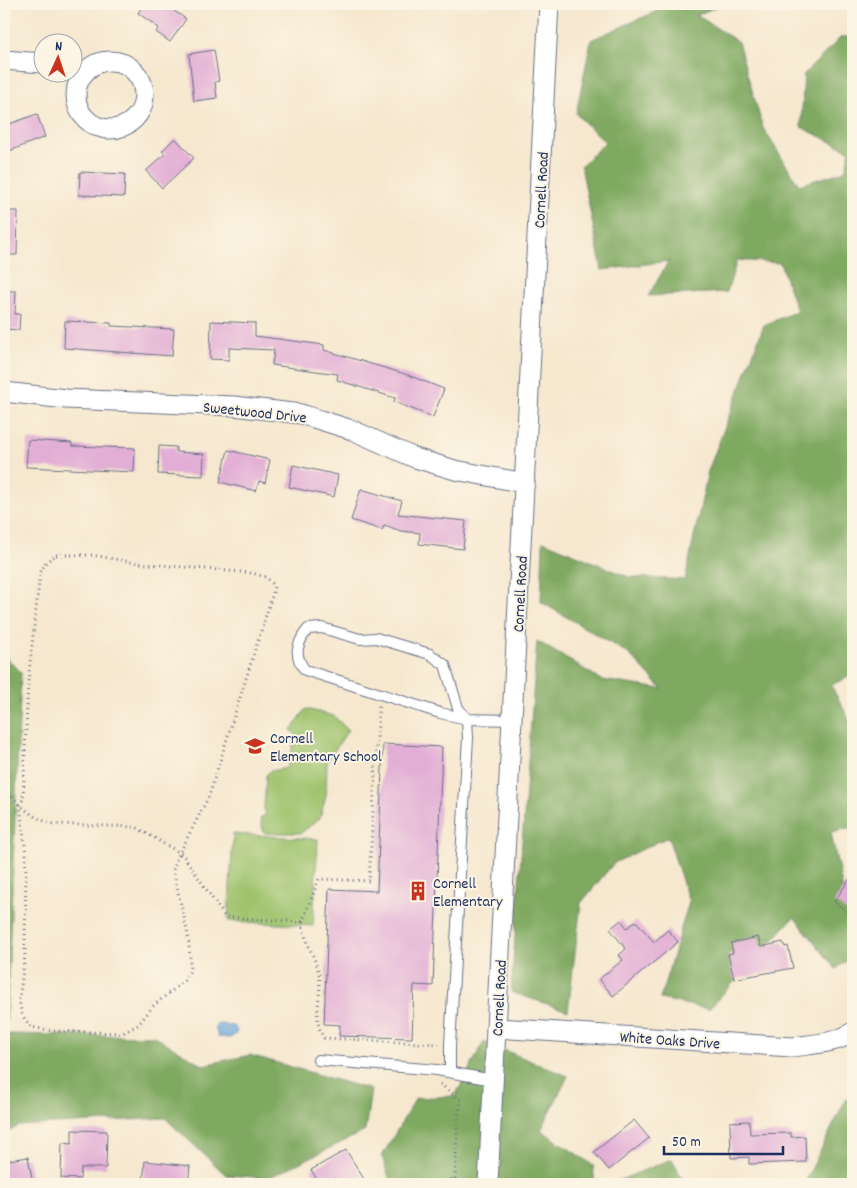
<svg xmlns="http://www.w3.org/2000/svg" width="857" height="1188" viewBox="0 0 857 1188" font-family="Dekko,sans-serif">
<rect width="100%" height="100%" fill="#fcf5e5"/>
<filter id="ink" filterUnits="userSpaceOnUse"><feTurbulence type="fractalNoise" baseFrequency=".02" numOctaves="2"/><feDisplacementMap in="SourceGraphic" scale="10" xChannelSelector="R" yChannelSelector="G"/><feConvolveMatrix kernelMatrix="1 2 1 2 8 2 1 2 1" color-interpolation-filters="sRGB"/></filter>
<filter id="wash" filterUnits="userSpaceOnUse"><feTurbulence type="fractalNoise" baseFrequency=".0096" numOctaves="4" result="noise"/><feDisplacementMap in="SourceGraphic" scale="20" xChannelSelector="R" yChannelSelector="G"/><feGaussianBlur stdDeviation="1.12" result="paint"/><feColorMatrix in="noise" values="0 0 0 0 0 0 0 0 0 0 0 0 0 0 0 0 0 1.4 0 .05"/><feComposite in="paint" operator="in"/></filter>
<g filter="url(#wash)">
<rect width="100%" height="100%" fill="#f6e8cf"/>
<g fill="#9fc36d" stroke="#5d7966">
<polygon points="306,709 334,716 348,730 327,762 326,795 320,818 301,833 264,833 260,819 266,814 264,809 266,775 270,771 287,768 296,735 291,730"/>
<polygon points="233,834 318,839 313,926 228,921"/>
</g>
<g fill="#7fa960" stroke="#4d6c5f">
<polygon points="661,4 723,4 697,15 738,42 763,128 799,185 845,171 850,151 801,127 804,74 841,37 853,36 853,675 831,685 853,727 853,827 831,832 853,940 853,956 836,969 794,917 709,1009 660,999 689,902 668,837 614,863 581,903 568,1011 511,992 537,641 602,680 662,689 629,654 541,602 543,541 629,577 685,580 708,471 764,325 797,311 780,263 737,260 727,292 648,296 669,261 602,270 581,166 605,142 576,114 591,40 655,12"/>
<polygon points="4,655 21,672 6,1034 154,1036 203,1065 250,1055 371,1090 365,1131 268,1178 226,1175 165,1118 19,1126 4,1134"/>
<polygon points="484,1042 568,1076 541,1130 593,1165 595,1184 391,1184 382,1156 416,1098 455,1096"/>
<polygon points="846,1099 853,1102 853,1184 804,1184"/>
<polygon points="672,1159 685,1184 615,1184 615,1182"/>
</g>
<polygon fill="#67a2d7" stroke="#41689a" points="218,1024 232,1025 237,1030 236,1034 230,1038 218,1037 215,1027"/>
<g id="blocks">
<g fill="#e2aed5">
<polygon points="144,4 164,4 186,19 170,42 156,32 159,28 138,13"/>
<polygon points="214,50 219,81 215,82 217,98 194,101 189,54"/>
<polygon points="37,114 45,137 4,153 4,126"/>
<polygon points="175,138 194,158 162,188 146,171 165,154 162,151"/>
<polygon points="80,172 125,174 124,197 79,195"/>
<polygon points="4,211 18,211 17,255 4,255"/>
<polygon points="4,291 16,291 15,314 20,314 19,330 4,329"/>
<polygon points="65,321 111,323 111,326 174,329 172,356 64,348"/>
<polygon points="211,321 255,323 255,336 324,345 324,350 405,374 444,389 433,417 394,402 395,398 337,380 338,374 272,365 274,350 229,348 229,360 210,359"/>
<polygon points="28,440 72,443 72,446 135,448 134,472 26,467"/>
<polygon points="159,446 176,447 176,452 204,454 203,476 158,474"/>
<polygon points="228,450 270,460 265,483 259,481 256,491 220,482"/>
<polygon points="293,465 338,475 334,497 289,487"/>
<polygon points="361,489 402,501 398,514 466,521 463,549 419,544 420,533 401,531 384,525 382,530 351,520"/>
<polygon points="383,744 442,747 433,986 414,985 412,1038 339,1036 340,1025 324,1024 329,889 377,891"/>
<polygon points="853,874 853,916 834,902"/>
<polygon points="621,920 627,928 636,921 654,942 668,930 678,942 613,996 599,979 623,960 619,955 626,949 610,929"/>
<polygon points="758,937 761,947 783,942 785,947 788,946 793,968 734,979 728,954 733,953 731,943"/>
<polygon points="634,1120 649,1138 609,1170 594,1152"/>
<polygon points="749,1121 750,1134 791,1133 791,1137 805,1136 806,1162 749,1164 749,1157 731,1158 730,1122"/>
<polygon points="72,1130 107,1131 106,1168 81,1168 80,1179 61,1178 62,1143 72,1144"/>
<polygon points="346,1150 367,1184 337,1184 334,1178 320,1184 311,1170"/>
<polygon points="28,1157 32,1179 4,1184 4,1161"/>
<polygon points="145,1161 190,1166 188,1184 143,1184"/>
</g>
</g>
</g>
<g filter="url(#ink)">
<use href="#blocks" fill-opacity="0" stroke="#687086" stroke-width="1"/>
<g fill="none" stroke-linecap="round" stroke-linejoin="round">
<defs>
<g id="service">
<polyline points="318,1060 437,1070 493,1080"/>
<path d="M450,1071V1045L468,738L467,719L458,708L445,665L430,654L376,638L360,639L322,628L308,629C297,643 293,655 305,670L440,713L467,719L512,720"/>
</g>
<g id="minor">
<polyline points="4,60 42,63"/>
<circle cx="110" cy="95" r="34"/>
<polyline points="4,392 66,399 234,406 301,414 352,430 415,458 455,470 525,483"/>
<path d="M496,1028L792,1047C813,1044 835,1044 853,1032"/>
<polyline points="488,1184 549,4"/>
</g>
</defs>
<use href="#service" stroke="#687086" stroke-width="12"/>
<use href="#minor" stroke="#687086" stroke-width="21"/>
<g stroke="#687086" stroke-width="3" stroke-dasharray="1 4" stroke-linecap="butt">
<polygon points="56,555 92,555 137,563 252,573 266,577 274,585 273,593 209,796 176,860 173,870 188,935 190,956 190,971 184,981 154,1005 138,1025 123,1033 53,1031 31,1027 22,1015 19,1000 25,956 26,854 20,806 23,799 28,682 40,573 46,562"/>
<path d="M4,790C25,807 26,816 54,824L136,827L183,855L225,917L302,922C304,941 315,956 319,974C323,995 311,1018 324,1038L439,1044"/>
<polyline points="302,922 319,879 369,881 379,705"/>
<polyline points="440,1084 461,1100 457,1127 455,1184"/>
<polyline points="442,1184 455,1178"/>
</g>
<use href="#service" stroke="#fff" stroke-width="10"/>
<use href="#minor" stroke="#fff" stroke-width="19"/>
</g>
</g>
<defs>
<symbol id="school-bare" viewBox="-9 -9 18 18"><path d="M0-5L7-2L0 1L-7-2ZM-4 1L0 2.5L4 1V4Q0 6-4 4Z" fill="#c8321e" stroke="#fcf5e5" stroke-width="2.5" paint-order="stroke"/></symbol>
<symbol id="building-bare" viewBox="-9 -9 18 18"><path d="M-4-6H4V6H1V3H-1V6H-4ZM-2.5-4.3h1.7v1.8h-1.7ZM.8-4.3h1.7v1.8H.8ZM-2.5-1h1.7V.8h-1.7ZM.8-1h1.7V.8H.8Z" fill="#c8321e" stroke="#fcf5e5" stroke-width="2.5" paint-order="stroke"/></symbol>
</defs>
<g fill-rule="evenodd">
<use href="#school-bare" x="241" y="732" width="28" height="28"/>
<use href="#building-bare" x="404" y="877" width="28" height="28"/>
</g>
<g text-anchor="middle" stroke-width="4" stroke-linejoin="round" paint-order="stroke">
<g font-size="16" fill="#1b2f5e" stroke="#fcf5e5">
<text transform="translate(540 190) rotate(-87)" y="6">Cornell Road</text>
<text transform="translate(255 411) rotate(6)" y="6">Sweetwood Drive</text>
<text transform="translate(519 594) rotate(-87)" y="6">Cornell Road</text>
<text transform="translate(498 998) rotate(-87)" y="6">Cornell Road</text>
<text transform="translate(670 1039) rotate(4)" y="6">White Oaks Drive</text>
</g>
<g font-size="16" fill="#1b2f5e" stroke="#fcf5e5" text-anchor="start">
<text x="270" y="743">Cornell<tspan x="270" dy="18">Elementary School</tspan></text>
<text x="433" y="888">Cornell<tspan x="433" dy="18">Elementary</tspan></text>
</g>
</g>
<rect width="857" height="1188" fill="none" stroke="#fcf5e5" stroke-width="20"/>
<g transform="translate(58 58) rotate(3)"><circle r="24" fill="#fcf5e5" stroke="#a2a6af"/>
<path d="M0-4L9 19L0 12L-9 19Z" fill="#c8321e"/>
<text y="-8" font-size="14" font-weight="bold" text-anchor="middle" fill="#1b2f5e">N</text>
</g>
<path d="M664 1146v8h119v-8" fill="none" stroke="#1b2f5e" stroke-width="2.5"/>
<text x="672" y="1146" font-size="15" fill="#1b2f5e" stroke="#fcf5e5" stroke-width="4" paint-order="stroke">50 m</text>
</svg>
